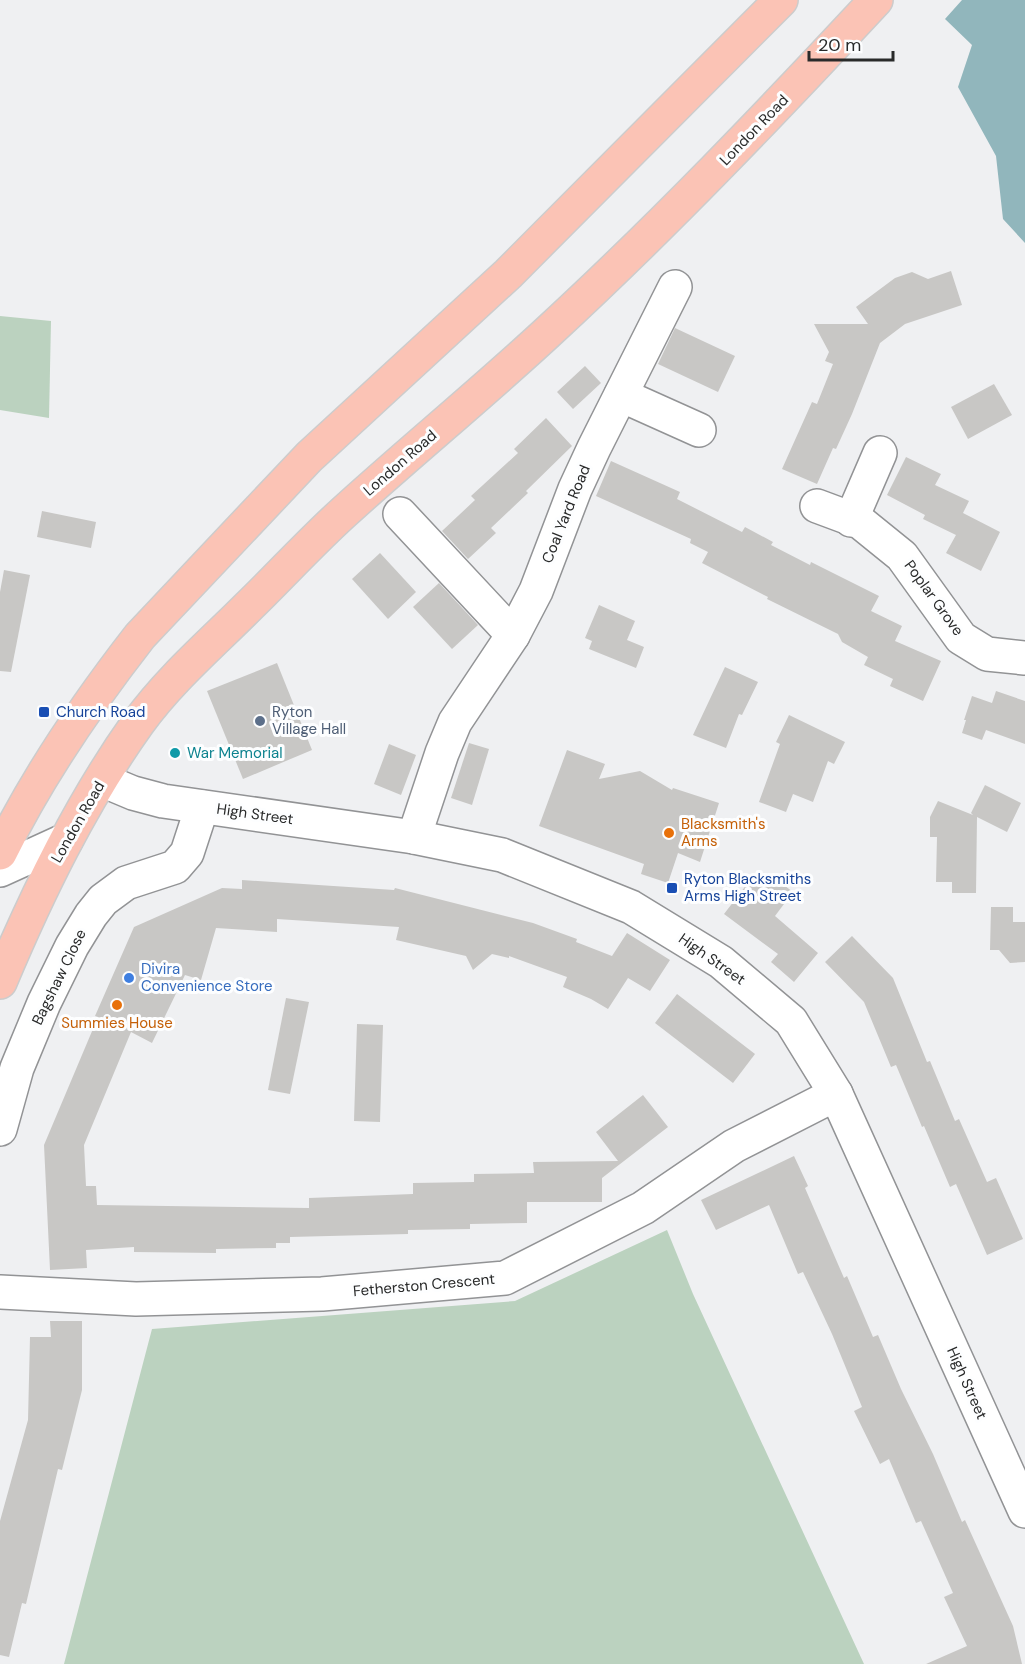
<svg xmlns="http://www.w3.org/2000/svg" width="1025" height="1664" viewBox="0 0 1025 1664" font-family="'DM Sans',sans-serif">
<rect width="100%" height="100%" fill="#eff0f2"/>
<g fill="#bbd2bf">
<polygon points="0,316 51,321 49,418 0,410"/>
<polygon points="667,1230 693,1294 864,1664 64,1664 152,1329 515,1301"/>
</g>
<polygon fill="#91b6bc" points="962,0 1025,0 1025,243 1003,219 996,156 958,87 972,45 945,19"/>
<g fill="#c8c7c5">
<polygon points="951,271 962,305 905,324 880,343 852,414 836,449 833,448 817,484 782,469 812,402 817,404 833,364 825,361 829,352 814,324 868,324 856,307 895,278 912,272 928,279"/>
<polygon points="675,328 735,356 718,392 658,364"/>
<polygon points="585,366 601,383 573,409 557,392"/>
<polygon points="994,384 1012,415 968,439 951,407"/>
<polygon points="546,418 572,446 526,491 528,493 491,528 496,533 468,559 442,531 475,500 471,496 518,453 514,449"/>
<polygon points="906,457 941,474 935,485 969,501 963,513 1000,532 981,571 946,553 956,535 923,519 925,515 887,495"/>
<polygon points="611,461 680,492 677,499 742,532 745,527 773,542 771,545 810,565 811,562 879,596 871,611 902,626 895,641 941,661 923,701 890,686 893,679 864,665 868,657 842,642 838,634 767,599 768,597 702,563 708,552 690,543 691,539 596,496"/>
<polygon points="42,511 96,522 91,548 37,537"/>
<polygon points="380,553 416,592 388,619 352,579"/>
<polygon points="4,570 30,575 11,672 0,671 0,592"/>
<polygon points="439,583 478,625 452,649 413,607"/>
<polygon points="599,605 635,621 627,640 644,647 636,668 589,649 592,641 585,638"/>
<polygon points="277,663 312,750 243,779 207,691"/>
<polygon points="725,667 758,682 742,715 739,714 726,748 693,735"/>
<polygon points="996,691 1025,701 1025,744 986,730 982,740 962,733 966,720 964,720 972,696 992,703"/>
<polygon points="789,715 845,742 834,764 828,761 813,802 793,794 786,812 759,802 780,744 776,742"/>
<polygon points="469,743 489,749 472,805 451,798"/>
<polygon points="389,744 416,755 401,795 374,784"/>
<polygon points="567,750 605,764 599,779 640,771 672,790 673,788 719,803 700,862 678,853 668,883 641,874 644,864 539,826"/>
<polygon points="985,785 1021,803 1007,832 977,817 976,893 952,893 952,882 936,882 937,837 930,837 930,817 938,801 973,815 971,813"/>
<polygon points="768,873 793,892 775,916 818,953 794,982 771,962 778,954 724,914 754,875 761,881"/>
<polygon points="242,880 394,890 395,888 533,923 577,939 576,942 612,956 627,933 670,960 650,991 628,978 608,1009 591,999 563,987 567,977 509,956 509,958 492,954 473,970 466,956 396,940 399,927 277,919 277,932 216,928 201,980 185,975 152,1043 131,1032 84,1145 86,1186 96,1186 97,1205 309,1208 309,1198 413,1194 413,1183 474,1182 474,1174 534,1173 533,1162 618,1161 596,1132 643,1095 668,1127 602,1178 602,1202 527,1202 527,1223 470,1224 470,1229 408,1230 408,1234 290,1237 290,1243 276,1243 276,1248 216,1249 216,1253 134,1252 134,1247 86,1250 87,1268 50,1270 44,1145 98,1017 95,1016 134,927 222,888 242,889"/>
<polygon points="991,907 1013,907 1013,922 1025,922 1025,962 1010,963 999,950 990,950"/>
<polygon points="852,936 893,978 927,1062 930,1061 955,1121 959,1119 987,1182 996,1178 1023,1239 987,1255 956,1184 950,1187 924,1126 922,1127 896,1065 891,1067 864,1002 825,962"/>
<polygon points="677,994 755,1054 733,1083 655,1023"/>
<polygon points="286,998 309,1002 290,1094 268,1090"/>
<polygon points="357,1024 383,1025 380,1122 354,1121"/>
<polygon points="794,1156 808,1186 805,1188 844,1278 847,1276 873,1337 878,1335 901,1389 933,1454 962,1522 965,1520 1013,1626 1022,1664 926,1664 967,1646 944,1597 953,1593 921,1521 916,1523 889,1459 880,1464 854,1411 862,1407 832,1334 803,1272 798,1274 769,1205 716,1230 701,1200"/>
<polygon points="50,1321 82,1321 82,1390 62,1470 58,1469 26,1604 22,1603 9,1657 0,1655 0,1521 28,1420 30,1337 51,1337"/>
</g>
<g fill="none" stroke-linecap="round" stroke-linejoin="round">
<defs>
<g id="minor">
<polyline points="621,395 699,430"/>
<polyline points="817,506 860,522 902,556 961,638 987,654 1025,658"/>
<polyline points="400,514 513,635"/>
<polyline points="851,520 880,453"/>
<polyline points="102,780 133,793 163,801 414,837 502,855 631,907 721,962 791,1021 836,1094 1025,1511"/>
<polyline points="414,837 442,753 455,722 513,635 536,591 575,489 594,448 675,287"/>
<polyline points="0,870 66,840"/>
<polyline points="0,1129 17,1068 44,1003 72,946 91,915 103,900 126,883 175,867 187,853 202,807"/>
<polyline points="0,1292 136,1299 322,1294 505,1278 643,1208 734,1146 836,1094"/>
</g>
<g id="highway">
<path d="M0,853C38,775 87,704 140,636L309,457L508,274L781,0"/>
<path d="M0,982C38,892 81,803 138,723C169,680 211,644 248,607C280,576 310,543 343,513C410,452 481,394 548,332C663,226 770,114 876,0"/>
</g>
</defs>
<use href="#minor" stroke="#929395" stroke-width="36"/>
<use href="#highway" stroke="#ccc" stroke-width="36"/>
<use href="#minor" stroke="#fff" stroke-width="33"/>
<use href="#highway" stroke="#fbc3b5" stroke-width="33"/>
</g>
<g fill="#1a4fb4" stroke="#fdfeff" stroke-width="2">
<rect x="38" y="706" width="12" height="12" rx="3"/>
<rect x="666" y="882" width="12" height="12" rx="3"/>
</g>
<circle fill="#5c6f8a" stroke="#fdfeff" stroke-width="2" cx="260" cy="721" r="6"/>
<circle fill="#0f9aa8" stroke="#fdfeff" stroke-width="2" cx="175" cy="753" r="6"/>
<g fill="#e8710a" stroke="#fdfeff" stroke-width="2">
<circle cx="669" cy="833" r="6"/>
<circle cx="117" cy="1005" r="6"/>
</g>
<circle fill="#3f7fe0" stroke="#fdfeff" stroke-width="2" cx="129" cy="978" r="6"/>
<g text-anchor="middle" stroke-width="6" stroke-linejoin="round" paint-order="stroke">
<g font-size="15" fill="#292a2a" stroke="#fdfeff">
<text transform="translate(754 130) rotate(-46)" y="5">London Road</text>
<text transform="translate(400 463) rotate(-41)" y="5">London Road</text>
<text transform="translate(566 514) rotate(-68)" y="5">Coal Yard Road</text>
<text transform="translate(934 598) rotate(54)" y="5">Poplar Grove</text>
<text transform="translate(255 814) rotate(8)" y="5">High Street</text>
<text transform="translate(78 822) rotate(-60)" y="5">London Road</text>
<text transform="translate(712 959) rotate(35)" y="5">High Street</text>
<text transform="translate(59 977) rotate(-64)" y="5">Bagshaw Close</text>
<text transform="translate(424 1285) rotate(-5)" y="5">Fetherston Crescent</text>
<text transform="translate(967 1383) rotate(66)" y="5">High Street</text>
</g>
<g font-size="15" fill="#164399" stroke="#fdfeff" text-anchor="start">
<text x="56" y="717">Church Road</text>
<text x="684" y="884">Ryton Blacksmiths<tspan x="684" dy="17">Arms High Street</tspan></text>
</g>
<g font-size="15" fill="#4e5e75" stroke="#fdfeff" text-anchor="start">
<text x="272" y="717">Ryton<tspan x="272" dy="17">Village Hall</tspan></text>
</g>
<g font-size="15" fill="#0d838f" stroke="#fdfeff" text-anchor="start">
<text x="187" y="758">War Memorial</text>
</g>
<g font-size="15" fill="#c56008" stroke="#fdfeff" text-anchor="start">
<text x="681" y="829">Blacksmith's<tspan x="681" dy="17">Arms</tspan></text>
<text x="117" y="1028" text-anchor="middle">Summies House</text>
</g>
<g font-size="15" fill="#366cbe" stroke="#fdfeff" text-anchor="start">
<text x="141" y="974">Divira<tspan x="141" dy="17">Convenience Store</tspan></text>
</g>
</g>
<path d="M809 51v9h84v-9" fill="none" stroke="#292a2a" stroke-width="3"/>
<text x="818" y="51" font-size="18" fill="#292a2a" stroke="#fdfeff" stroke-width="4.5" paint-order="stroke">20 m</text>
</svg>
